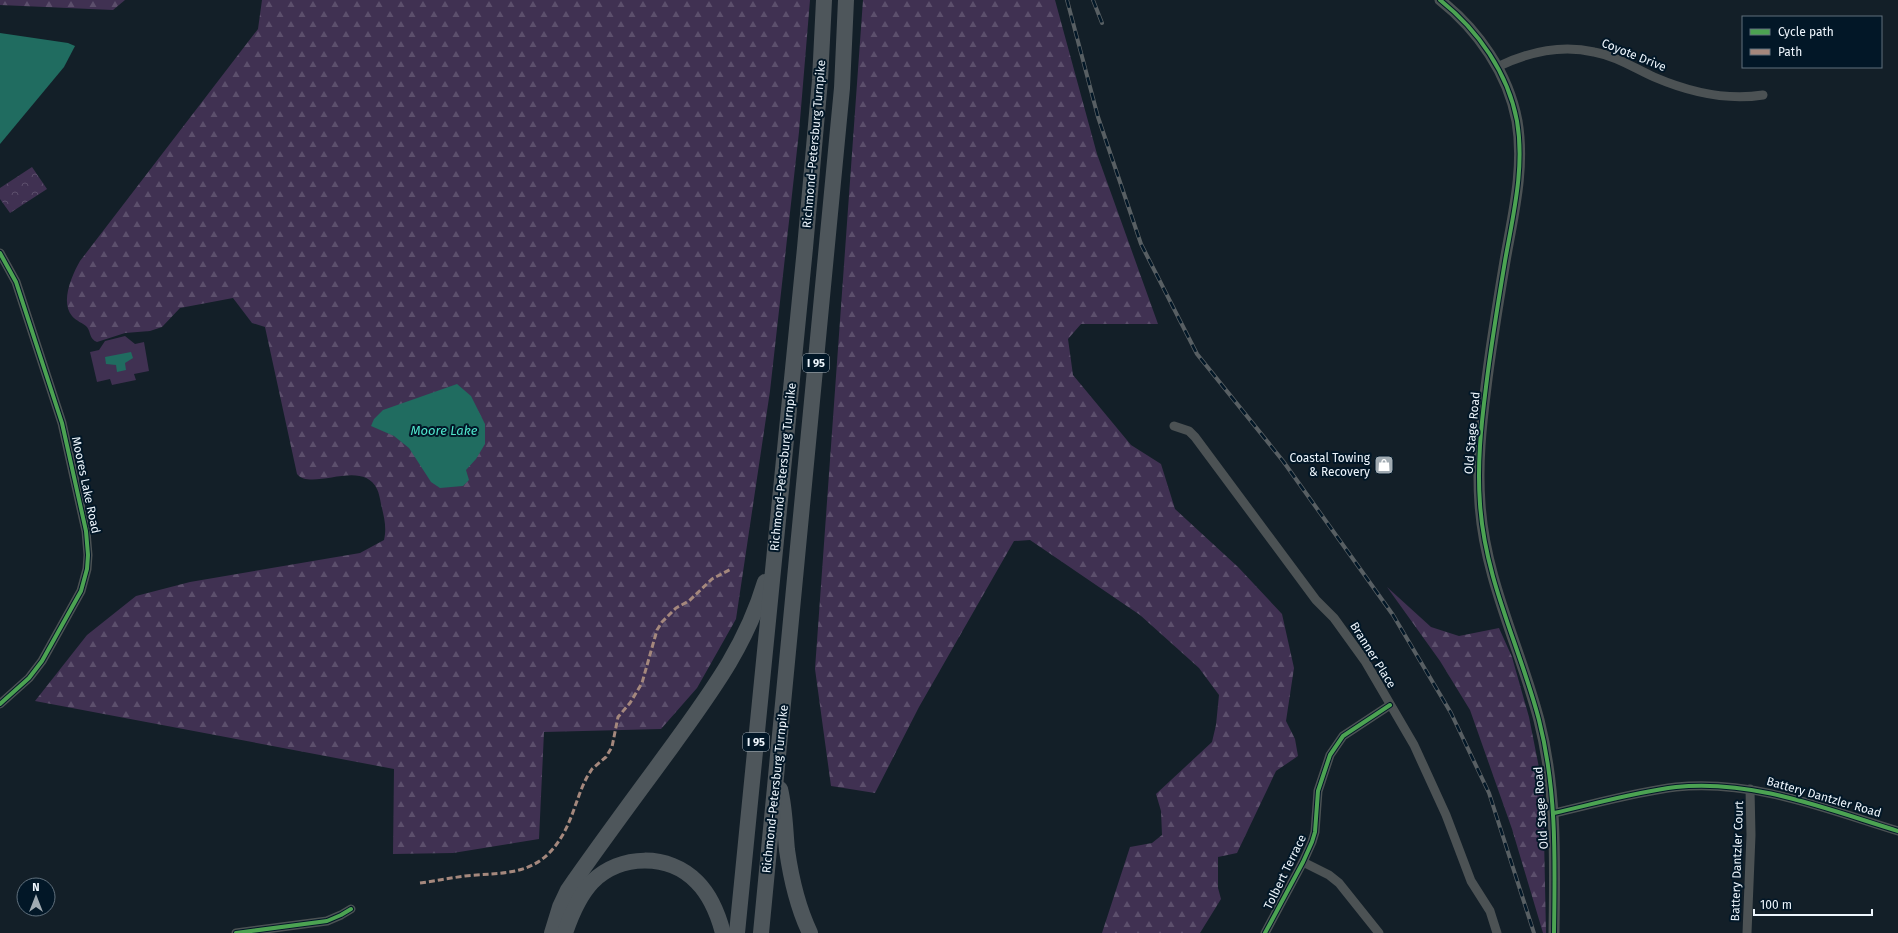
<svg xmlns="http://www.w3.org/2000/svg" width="1898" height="933" viewBox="0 0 1898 933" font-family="'Fira Sans',sans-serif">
<defs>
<pattern id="forest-firs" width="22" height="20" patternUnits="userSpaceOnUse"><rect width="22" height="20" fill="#403152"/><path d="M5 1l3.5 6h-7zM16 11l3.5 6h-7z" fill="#5c4f6c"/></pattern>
<pattern id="park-crowns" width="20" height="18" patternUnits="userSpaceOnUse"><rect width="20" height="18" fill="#403152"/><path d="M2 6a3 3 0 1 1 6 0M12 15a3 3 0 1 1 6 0" fill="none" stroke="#5c4f6c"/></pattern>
</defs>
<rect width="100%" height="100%" fill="#131f28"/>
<g fill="url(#forest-firs)">
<polygon points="0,0 125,0 113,10 0,5"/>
<path d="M262,0H810L799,132L770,391L736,619L697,688L661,729L544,732L539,839L453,853L393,854L394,769L35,701L87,635L136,596L190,582L360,553L384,540C387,527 384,517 381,504C380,499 379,493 377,489C362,458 312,492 297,474L265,327L252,323L233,298L180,308L162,327L150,331L125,333L97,342C89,339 91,332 87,327C83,323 76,321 72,316C60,302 72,275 80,261L258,29Z"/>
<polygon points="863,0 1055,0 1097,154 1158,324 1081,324 1068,339 1073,375 1131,445 1161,464 1175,509 1238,567 1282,614 1294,668 1286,721 1295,739 1298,756 1276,771 1237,853 1218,857 1218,888 1221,899 1200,933 1102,933 1130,847 1152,843 1162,835 1161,811 1156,794 1212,742 1216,725 1219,695 1199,668 1140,615 1030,540 1014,541 919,707 875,793 831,786 815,669"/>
<polygon points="1387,587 1431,627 1459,636 1499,628 1512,657 1529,717 1543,788 1546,933 1543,933 1512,829 1470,710 1440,661"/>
</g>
<polygon fill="url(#park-crowns)" points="32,167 47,189 10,213 0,199 0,188"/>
<polygon fill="#403152" points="125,336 135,344 144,342 149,371 134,374 136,380 112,385 110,379 97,382 90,352 99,350 105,341"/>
<g fill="#206c60">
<polygon points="0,33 68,43 75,46 64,67 0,144"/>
<polygon points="131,352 133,358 125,363 126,370 117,372 116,365 106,364 105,357"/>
<polygon points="457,384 471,396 485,424 485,444 476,459 466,470 469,480 463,486 440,488 431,482 409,448 394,436 371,426 374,419 383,410"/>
</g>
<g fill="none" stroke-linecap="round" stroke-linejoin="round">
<g stroke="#4c5254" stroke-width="9">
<path d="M1497,67C1528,52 1560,44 1594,52C1616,56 1634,68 1654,77C1689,92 1725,101 1763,95"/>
<polyline points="0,253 16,282 62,423 86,531 88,555 87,569 81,591 42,661 29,678 0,704"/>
<polyline points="1174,426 1189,431 1195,437 1316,600 1334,618 1365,661 1414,745 1446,815 1471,881 1490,911 1497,933"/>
<path d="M1554,813C1594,804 1635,792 1676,787C1753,779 1826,809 1898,831"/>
<polyline points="1303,862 1329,875 1339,883 1379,933"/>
<polyline points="236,933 327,921 341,915 351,909"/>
<polyline points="1265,933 1303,862 1312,842 1315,832 1318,791 1330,755 1343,736 1390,705"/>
<polyline points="1747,933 1751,835 1750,789"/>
</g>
<path stroke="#4c5254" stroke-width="11" d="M1440,0C1478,30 1508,73 1517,121C1525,168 1513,215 1505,261C1498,303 1491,345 1486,387C1481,426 1477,465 1480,504C1485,580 1520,647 1539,720C1557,791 1555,860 1554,933"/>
<g stroke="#4e565b" stroke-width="16">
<path d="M780,789C785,809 785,830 787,850C791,878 798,908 810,933"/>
<path d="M552,933L560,907L568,890C602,841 638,793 673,745C711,692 746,646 765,582"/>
<path d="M565,933C571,915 579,896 592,882C620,854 669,853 697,882C711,896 718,914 723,933"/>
<polyline points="737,933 805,248 820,80 824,0"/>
<polyline points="761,933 842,88 846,0"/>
</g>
<defs>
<g id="rail">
<polyline points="1067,0 1098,117 1141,244 1197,354 1283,461 1393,615 1451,713 1489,793 1534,933"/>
<polyline points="1093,0 1102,23"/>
</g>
</defs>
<use href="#rail" stroke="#585f63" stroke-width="4"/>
<use href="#rail" stroke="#021727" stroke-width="2.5" stroke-dasharray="8" stroke-linecap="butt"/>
<path stroke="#a5887d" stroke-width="3" stroke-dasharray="6 3" stroke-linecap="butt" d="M420,883C435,881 450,878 465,876C505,872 538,877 562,836C573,818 577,796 587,777L592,769L606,757L612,747L618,717L630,703L642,683L657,630L662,622L676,608L689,601L712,579L731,569"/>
<defs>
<g id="cycleway">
<path d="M1440,0C1478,30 1508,73 1517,121C1525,168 1513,215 1505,261C1498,303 1491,345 1486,387C1481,426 1477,465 1480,504C1485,580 1520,647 1539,720C1557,791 1555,860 1554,933"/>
<polyline points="0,253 16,282 62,423 86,531 88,555 87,569 81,591 42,661 29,678 0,704"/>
<path d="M1554,813C1594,804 1635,792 1676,787C1753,779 1826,809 1898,831"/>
<polyline points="236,933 327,921 341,915 351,909"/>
<polyline points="1265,933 1303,862 1312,842 1315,832 1318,791 1330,755 1343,736 1390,705"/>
</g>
</defs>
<use href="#cycleway" stroke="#021727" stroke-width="6"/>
<use href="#cycleway" stroke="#4ca352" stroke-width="4"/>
</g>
<defs>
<symbol id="shop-square" viewBox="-11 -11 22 22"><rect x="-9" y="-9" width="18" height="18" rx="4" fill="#a1abb2" stroke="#021727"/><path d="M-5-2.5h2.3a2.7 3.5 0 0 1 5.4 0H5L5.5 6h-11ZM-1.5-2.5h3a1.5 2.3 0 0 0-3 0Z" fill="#fff"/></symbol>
</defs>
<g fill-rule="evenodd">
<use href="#shop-square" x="1373" y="454" width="22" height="22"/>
</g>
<g text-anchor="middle" stroke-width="4" stroke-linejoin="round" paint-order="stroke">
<g fill="#021727" stroke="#a7b3bd" stroke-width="1">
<rect x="803" y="354" width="26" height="18" rx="3"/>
<rect x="743" y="733" width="26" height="18" rx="3"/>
</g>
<g font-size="11" font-weight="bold" fill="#eef6fd">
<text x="816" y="367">I 95</text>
<text x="756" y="746">I 95</text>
</g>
<g font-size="12" fill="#eef6fd" stroke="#021727">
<text transform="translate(1634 55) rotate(22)" y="4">Coyote Drive</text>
<text transform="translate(814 144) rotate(-85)" y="4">Richmond-Petersburg Turnpike</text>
<text transform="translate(1472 433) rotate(-85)" y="4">Old Stage Road</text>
<text transform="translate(783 467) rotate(-84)" y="4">Richmond-Petersburg Turnpike</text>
<text transform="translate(86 485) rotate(78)" y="4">Moores Lake Road</text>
<text transform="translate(1373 655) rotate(58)" y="4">Branner Place</text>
<text transform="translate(775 789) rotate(-84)" y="4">Richmond-Petersburg Turnpike</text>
<text transform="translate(1824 797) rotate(16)" y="4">Battery Dantzler Road</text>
<text transform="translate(1541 808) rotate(-94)" y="4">Old Stage Road</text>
<text transform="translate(1737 861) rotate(-88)" y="4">Battery Dantzler Court</text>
<text transform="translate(1285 872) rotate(-64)" y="4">Tolbert Terrace</text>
</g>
<g font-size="12" fill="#eef6fd" stroke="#021727" text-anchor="end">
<text x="1370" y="462">Coastal Towing<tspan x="1370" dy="14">&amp; Recovery</tspan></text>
</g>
<g font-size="13" font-style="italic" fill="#50e5cb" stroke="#021727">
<text x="444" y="435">Moore Lake</text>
</g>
</g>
<rect x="1742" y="16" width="140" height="52" fill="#021727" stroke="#60707d"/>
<rect x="1750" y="29" width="20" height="6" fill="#4ca352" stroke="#60707d"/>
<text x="1778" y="36" font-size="12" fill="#eef6fd">Cycle path</text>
<rect x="1750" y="49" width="20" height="6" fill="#a5887d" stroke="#60707d"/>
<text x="1778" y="56" font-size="12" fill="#eef6fd">Path</text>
<g transform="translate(36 897)"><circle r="19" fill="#021727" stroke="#60707d"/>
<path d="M0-3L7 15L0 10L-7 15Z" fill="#a1abb2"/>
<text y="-6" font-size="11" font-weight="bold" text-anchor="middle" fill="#eef6fd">N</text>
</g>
<path d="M1754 909v6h118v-6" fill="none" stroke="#eef6fd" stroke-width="2"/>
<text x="1760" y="909" font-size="12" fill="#eef6fd" stroke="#021727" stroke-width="3" paint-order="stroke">100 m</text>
</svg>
